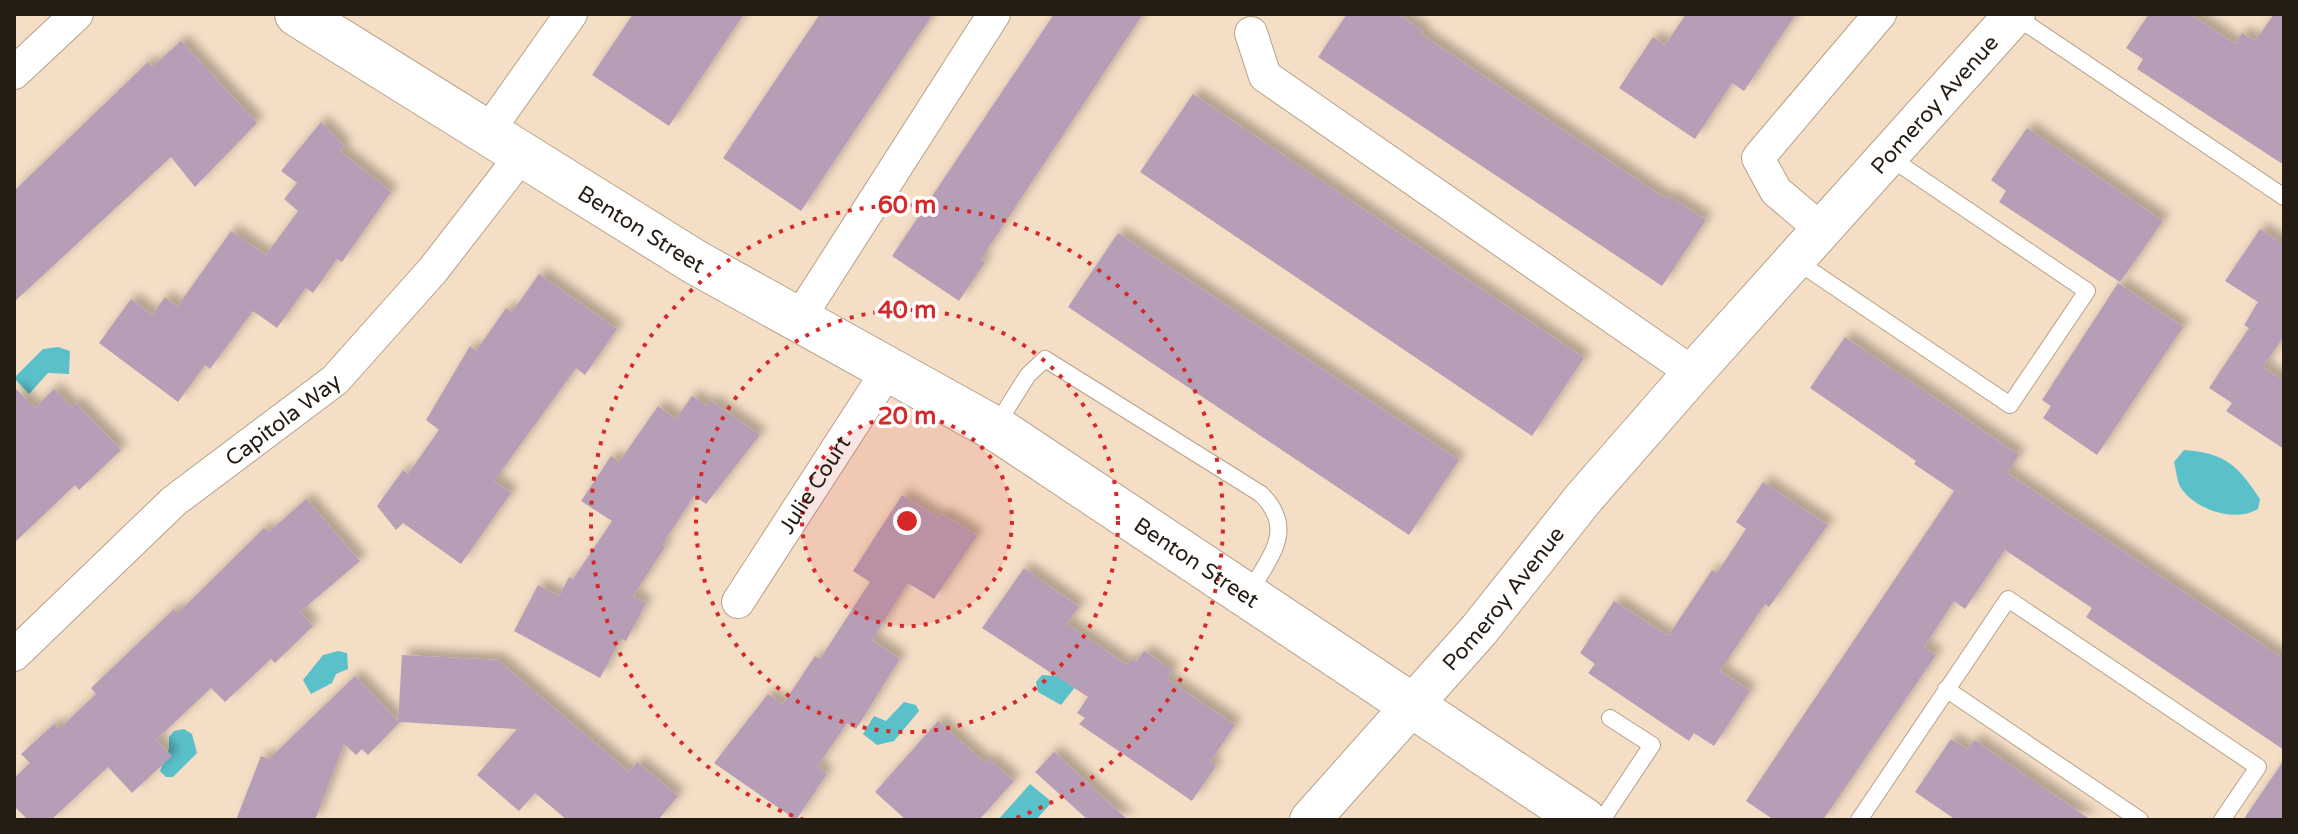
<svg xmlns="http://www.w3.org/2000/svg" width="2298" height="834" viewBox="0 0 2298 834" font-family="'Varela Round',sans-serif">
<defs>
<filter id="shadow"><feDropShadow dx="7" dy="-7" stdDeviation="4" flood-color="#0004"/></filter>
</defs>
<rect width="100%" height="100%" fill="#f5dec6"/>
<g fill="#5ac0c9">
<polygon points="58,347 70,351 69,374 48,373 29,394 14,378 43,349"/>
<path d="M2184,450C2226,453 2238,466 2260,499L2258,509C2235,523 2196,510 2181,488C2177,482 2176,469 2174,462Z"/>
<polygon points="338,651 347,653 348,669 336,674 332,683 311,694 303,680 323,655"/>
<polygon points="1090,668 1061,705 1038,692 1036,682 1042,675 1058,676"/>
<polygon points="904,702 916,705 919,711 894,741 877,745 863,734 874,716 886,721"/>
<polygon points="184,729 192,734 197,753 173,777 166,777 160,771 169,749 169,737 174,731"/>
<polygon points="1030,784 1052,802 1036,820 998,820"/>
</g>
<g fill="#b69fb6" filter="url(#shadow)">
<polygon points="633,14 744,14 669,126 592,75"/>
<polygon points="820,14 933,14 801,211 723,158"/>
<polygon points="1054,14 1143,14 981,259 985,262 959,301 892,256"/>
<polygon points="1347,14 1398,14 1423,31 1421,34 1666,199 1669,196 1706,220 1662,286 1318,57"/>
<polygon points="1686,14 1796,14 1744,91 1732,83 1695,139 1619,88 1653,37 1665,45"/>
<polygon points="2149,14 2190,14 2235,44 2242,33 2255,41 2274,14 2284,14 2284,165 2137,69 2143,59 2126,48"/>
<polygon points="181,41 257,123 195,187 171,157 14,302 14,191 148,62 152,67"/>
<polygon points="1193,94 1584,358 1532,436 1140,172"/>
<polygon points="321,122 344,146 340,151 391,192 342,262 337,259 313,293 306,288 277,328 253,311 210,369 205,365 178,402 99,343 131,299 152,315 165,297 177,307 231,231 266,255 298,211 284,199 297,183 281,171"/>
<polygon points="2027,128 2163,221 2120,282 1999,202 2006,191 1991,180"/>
<polygon points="2260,229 2284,245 2284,336 2263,367 2284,381 2284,449 2226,411 2232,403 2209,388 2249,328 2244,325 2258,302 2225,281"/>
<polygon points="1118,233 1459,460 1409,535 1068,307"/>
<polygon points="539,274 617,329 585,375 576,368 494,481 511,493 461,564 403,523 396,530 377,506 403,470 408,474 439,430 426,420 470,346 476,351 506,308 512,312"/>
<polygon points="2118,283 2183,327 2097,455 2043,418 2051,406 2042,400"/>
<polygon points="1845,337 2019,455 2007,473 2284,659 2284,750 2086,617 2092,608 2005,550 1965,609 1954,601 1924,647 1936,655 1823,820 1774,820 1746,801 1954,491 1914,464 1916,461 1810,388"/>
<polygon points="14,387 35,408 54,389 73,408 75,402 121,450 79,490 75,485 14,543"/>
<polygon points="692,396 708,406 711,401 760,435 706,504 694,496 662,545 665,547 633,596 646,603 626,641 621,639 600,678 514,631 538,585 559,596 569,577 573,579 612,521 581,501 611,456 619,462 658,406 676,419"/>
<polygon points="1763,482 1828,525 1769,607 1765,604 1720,671 1750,691 1714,746 1694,733 1689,741 1588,673 1595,664 1580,653 1614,601 1668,636 1712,570 1717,573 1746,529 1736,522"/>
<polygon points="902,495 939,518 942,514 977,536 934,599 908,583 872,640 900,659 856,729 847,723 817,767 827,774 796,820 714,763 768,694 783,704 815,656 820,659 870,582 853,571"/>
<polygon points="306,499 360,561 300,612 313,626 275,663 271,659 225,702 211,688 156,740 172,756 132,793 108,767 51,820 28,820 14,806 14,778 30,763 21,754 54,724 59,729 96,694 91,688 174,609 178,613 264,528 269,532"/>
<polygon points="1024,568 1079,607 1067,624 1127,665 1131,659 1136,662 1144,651 1172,670 1167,679 1235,725 1210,762 1216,766 1192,801 1079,724 1085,718 1077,713 1088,697 982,628"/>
<polygon points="402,655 498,660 629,772 637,762 678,796 658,820 567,820 535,793 519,811 477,775 517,729 400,722 368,755 362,749 356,755 344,744 315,820 236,820 261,756 269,759 355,676 398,721"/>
<polygon points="938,721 985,763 989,759 1014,781 979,820 906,820 875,792"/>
<polygon points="1951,739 1968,750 1974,740 2091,820 1956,820 1915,792"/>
<polygon points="1054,752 1128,820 1088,820 1035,772"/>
<polygon points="2284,760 2284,820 2243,820"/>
</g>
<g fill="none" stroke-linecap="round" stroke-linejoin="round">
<defs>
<g id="service">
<polyline points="2015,16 2284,197"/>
<polyline points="1795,260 2010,405 2087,291 1889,157"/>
<path d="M995,427L1028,375L1045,359L1261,494C1298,531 1268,557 1248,596"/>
<polyline points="1946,689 2140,820"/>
<polyline points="1602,820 1652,745 1610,718"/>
<polyline points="1859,820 2008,599 2258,767 2222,820"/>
</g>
<g id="minor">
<polyline points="1251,33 1265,76 1693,373"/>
<polyline points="14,73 77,14"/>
<polyline points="486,134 571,14"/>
<polyline points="1822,230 1776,191 1758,158 1880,14"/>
<polyline points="798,320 994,14"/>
<path id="s1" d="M738,602L890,367"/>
<path id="s2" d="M14,655L174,501L335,380L433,270L522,155"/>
</g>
<g id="tertiary">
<path id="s3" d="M1310,820L1479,630L1583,499L1693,373L2015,14"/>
</g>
<g id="secondary">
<path id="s4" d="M297,14L695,262L1003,433L1584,820"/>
</g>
</defs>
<use href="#service" stroke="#b6a189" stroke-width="18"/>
<use href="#minor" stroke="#b6a189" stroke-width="34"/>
<use href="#tertiary" stroke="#b6a189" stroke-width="42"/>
<use href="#secondary" stroke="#b6a189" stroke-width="46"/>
<use href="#service" stroke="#fff" stroke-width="16"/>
<use href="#minor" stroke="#fff" stroke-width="32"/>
<use href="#tertiary" stroke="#fff" stroke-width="40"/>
<use href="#secondary" stroke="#fff" stroke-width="44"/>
</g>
<circle cx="907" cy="521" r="105" fill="#d62828" fill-opacity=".12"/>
<g fill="none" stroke="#d62828" stroke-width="4" stroke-dasharray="4 8">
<circle cx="907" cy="521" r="105"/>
<circle cx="907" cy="521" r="211"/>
<path d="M804 820A316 316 0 1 1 1010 820"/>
</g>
<g text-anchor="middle" stroke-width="7" stroke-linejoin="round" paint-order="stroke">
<g font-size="22" fill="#251d14" stroke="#fff">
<text dy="8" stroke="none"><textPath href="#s3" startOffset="950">Pomeroy Avenue</textPath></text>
<text dy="8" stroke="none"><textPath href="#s4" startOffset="406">Benton Street</textPath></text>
<text dy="8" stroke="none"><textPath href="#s2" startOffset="358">Capitola Way</textPath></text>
<text dy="8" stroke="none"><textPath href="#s1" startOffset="140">Julie Court</textPath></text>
<text dy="8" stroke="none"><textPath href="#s4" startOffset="1054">Benton Street</textPath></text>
<text dy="8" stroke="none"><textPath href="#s3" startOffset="294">Pomeroy Avenue</textPath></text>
</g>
</g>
<circle cx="907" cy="521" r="12" fill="#d62828" stroke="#fff" stroke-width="4"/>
<g font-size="24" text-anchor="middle" font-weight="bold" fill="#d62828" stroke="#fff" stroke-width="7" stroke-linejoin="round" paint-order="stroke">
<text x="907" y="213">60 m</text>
<text x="907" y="318">40 m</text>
<text x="907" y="424">20 m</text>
</g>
<rect width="2298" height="834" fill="none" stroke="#251d14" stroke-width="32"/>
</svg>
